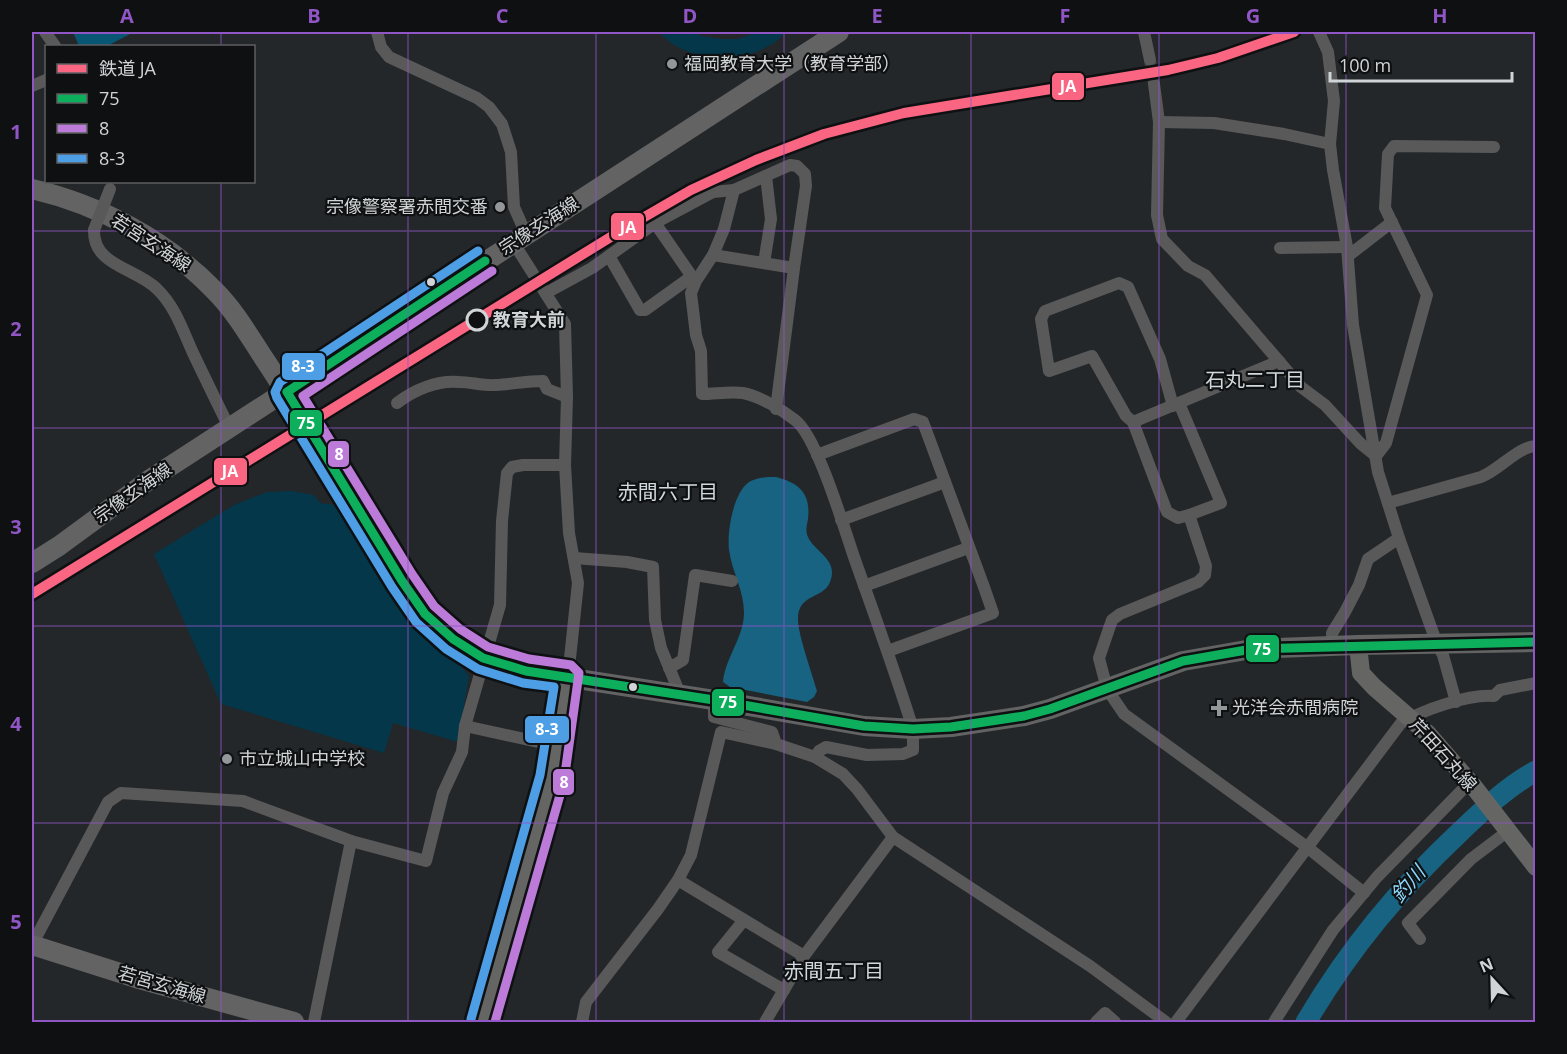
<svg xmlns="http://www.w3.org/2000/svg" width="1567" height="1054" viewBox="0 0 1567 1054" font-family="'Open Sans','Noto Sans JP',sans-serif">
<rect width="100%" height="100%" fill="#242729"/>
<g fill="#05374a">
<path d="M659,32H693L702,36L721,39H738L757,32H786C755,67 689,66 659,32Z"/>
<polygon points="292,491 314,495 320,503 338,505 402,607 426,637 459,663 469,676 458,742 393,723 384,753 221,704 154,554 234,505 267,492"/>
</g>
<polygon fill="#075774" points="73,32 134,32 107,46 79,46"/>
<path fill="#176381" d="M776,477C799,483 811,493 808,519C807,525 805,531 808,537C815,552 837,559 831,579C826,600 798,592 798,619C798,635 812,673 817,691L814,697L807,702L730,687L723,682C725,658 744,637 744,613C744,590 732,572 729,550C727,532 733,493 749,482C757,477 767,477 776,477Z"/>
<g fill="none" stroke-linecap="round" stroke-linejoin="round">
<path stroke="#176381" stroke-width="21" d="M1306,1022C1350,948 1398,890 1461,831C1484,809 1508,786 1536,771"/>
<polyline stroke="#3e4143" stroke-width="12" stroke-dasharray="12 6" stroke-linecap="butt" points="1150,60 1154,84"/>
<g stroke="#5a5959" stroke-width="12">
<polyline points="45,32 55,46"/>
<polyline points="377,32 381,47 389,57 477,98 489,107 502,124 511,152 514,207 526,234"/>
<polyline points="1144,32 1150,60"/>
<polyline points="1319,32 1328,52 1334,101 1330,144 1333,170 1347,247 1353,325 1378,472 1399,538 1437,644 1443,655 1456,702"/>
<polyline points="1154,84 1159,122 1157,215 1162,239 1188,266 1205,275 1301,387 1325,405 1360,443 1376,456"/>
<polyline points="32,86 46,80"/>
<polyline points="1159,122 1214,123 1284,134 1330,144"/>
<path d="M734,190L724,229L713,255L696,281L691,293L696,335L701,351L702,394C715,394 731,391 743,393C760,396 782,410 795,420C817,436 844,528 854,557C874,614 895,671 913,729V750L903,754L867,755L826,747L819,751L815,757"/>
<polyline points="655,223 695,281"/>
<path d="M94,230C93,266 136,268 157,289C175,306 183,331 193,353C205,378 217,403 230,429"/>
<polyline points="513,242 565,324 567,397 565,465 569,533 578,583 568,677"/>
<polyline points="1280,248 1347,247"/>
<polyline points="713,255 794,268 776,409"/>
<polyline points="609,256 640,310 645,310 691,277"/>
<polyline points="1348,256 1392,222"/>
<polyline points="764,263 771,219 766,176"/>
<polyline points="546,293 592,268 655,223 713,192 734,190 790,165 797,166 805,174 806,186 794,268"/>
<path d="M397,403C414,390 437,380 459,382C471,382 483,386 496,385C512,384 527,381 543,381L547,389L567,397"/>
<polyline points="1179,403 1221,503 1189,515 1206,566 1205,575 1198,582 1120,614 1112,620 1099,658 1107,689 1124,714 1307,847 1364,893"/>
<polyline points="1173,406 1160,359 1128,287 1119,283 1045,311 1041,319 1049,371 1092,356 1126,416 1133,422 1167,512 1178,518 1189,515"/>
<polyline points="1133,422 1279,361"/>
<polyline points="817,455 914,419 923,422 984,587 993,613 888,651"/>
<polyline points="1376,456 1386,443 1427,295 1385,208 1388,154 1394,146 1494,147"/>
<path d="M1388,503L1481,477C1499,470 1519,446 1536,446"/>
<polyline points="841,520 945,482"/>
<polyline points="574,558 627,562 653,567 655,620 661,648 680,694"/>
<polyline points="864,586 968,548"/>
<polyline points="1332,646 1332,633 1345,612 1359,585 1368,559 1399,538"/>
<polyline points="669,668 683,660 695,575 732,581"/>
<polyline points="714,700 714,717 772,732 776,744"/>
<polyline points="465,726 557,746"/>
<polyline points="678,880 804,956"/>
<polyline points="744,920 718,952 784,990"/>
<polyline points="1420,939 1408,923 1471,859 1508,831"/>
<polyline points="32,945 108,802 121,793 243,801 351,841 426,861 443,793 462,752 465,726 500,605 502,521 507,473 512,467 523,465 565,465"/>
<polyline points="314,1022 351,841"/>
<polyline points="582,1022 586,1002 658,909 678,880 691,855 721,732 776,744 815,757 843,774 857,789 893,837 1090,966 1166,1022"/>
<polyline points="765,1022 804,956 893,837"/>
<polyline points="1096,1022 1105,1013 1115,1022"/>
<path d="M1176,1022L1401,723C1423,710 1468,694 1494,696L1500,690L1536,683"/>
<polyline points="1274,1022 1333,930 1377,877 1470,782"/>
</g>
<g stroke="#656564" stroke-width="18">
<polyline points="1358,645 1361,673 1374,687 1427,733 1474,787 1536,867"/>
<polyline points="483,1022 552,778 568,677"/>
</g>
<g stroke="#626362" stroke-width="20">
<path d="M32,189C100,205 166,240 215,291C234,310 248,334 263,357C299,411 331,467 366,522C384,553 401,587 425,614C451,644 488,661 526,671L714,700L864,726L913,729L951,727L1024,716L1050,709L1183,661L1252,649L1358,645L1536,642"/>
<polyline points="32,563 59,546 149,480 839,32"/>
<polyline points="32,945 136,978 294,1022"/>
</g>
<polyline stroke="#5a5959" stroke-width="12" points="94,230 110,189"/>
<defs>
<polyline id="bus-1" points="485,261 287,392 402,581 425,614 453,639 483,658 526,671 714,700 864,726 913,729 951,727 1024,716 1050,709 1183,661 1252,649 1536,642"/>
<polyline id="bus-2" points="492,271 303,396 412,574 434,606 460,629 488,647 529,659 571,665 579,673 564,781 495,1022"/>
<polyline id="bus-3" points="471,1019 540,775 554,687 523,683 478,669 446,649 416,622 392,587 277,398 275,392 280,382 478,251"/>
</defs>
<use href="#bus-1" stroke="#0e1012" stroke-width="14"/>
<use href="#bus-2" stroke="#0e1012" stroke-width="14"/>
<use href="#bus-3" stroke="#0e1012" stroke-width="14"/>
<use href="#bus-1" stroke="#0daf5c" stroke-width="9"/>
<use href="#bus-2" stroke="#bd7bd9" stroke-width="9"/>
<use href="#bus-3" stroke="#4d9ee5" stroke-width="9"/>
<defs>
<polyline id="rail-1" points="32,594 622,230 691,190 756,160 824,134 904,113 1168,70 1218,58 1294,32"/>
</defs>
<use href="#rail-1" stroke="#0e1012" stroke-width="15"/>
<use href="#rail-1" stroke="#fa6682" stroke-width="10"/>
</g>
<path fill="none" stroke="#9056c5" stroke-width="1.5" stroke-opacity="0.55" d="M221,32V46M408,32V1022M596,32V1022M784,32V1022M971,32V1022M1159,32V1022M1346,32V1022M221,182V1022M32,231H1536M32,428H1536M32,626H1536M32,823H1536"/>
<g fill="#949799" stroke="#0e1012" stroke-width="2">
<circle cx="672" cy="64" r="6"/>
<circle cx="500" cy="207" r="6"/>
<path d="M1216 699h6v6h6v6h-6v6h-6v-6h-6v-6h6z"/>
<circle cx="227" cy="759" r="6"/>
</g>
<g fill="#d0d4d6" stroke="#0e1012" stroke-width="2">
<circle cx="431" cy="282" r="5"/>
<circle cx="633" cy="687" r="5"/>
</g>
<circle fill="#0e1012" stroke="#d0d4d6" stroke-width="3" cx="477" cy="320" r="10"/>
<g text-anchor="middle" stroke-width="4.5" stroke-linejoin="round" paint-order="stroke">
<g font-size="18" fill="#d0d4d6" stroke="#0e1012" text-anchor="start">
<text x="684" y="70">福岡教育大学（教育学部）</text>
<text x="488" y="213" text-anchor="end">宗像警察署赤間交番</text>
<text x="1232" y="714">光洋会赤間病院</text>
<text x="239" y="765">市立城山中学校</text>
</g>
<g font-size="18" fill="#d0d4d6" stroke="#0e1012">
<text transform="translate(539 226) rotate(-33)" y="6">宗像玄海線</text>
<text transform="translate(151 243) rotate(33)" y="6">若宮玄海線</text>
<text transform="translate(133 493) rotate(-35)" y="6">宗像玄海線</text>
<text transform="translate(1443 755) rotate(48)" y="6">芹田石丸線</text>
<text transform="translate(162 985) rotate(16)" y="6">若宮玄海線</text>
</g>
<g font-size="18" font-weight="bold" fill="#d0d4d6" stroke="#0e1012" text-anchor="start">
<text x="493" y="326">教育大前</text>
</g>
<g font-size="20" fill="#d0d8dc" stroke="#0e1012">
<text x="1255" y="387">石丸二丁目</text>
<text x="668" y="499">赤間六丁目</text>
<text x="834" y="978">赤間五丁目</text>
</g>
<g font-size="20" font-style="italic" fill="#8ed4f8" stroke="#0e1012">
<text transform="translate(1408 884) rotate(-49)" y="7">釣川</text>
</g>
</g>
<g stroke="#0e1012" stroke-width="2">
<rect x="1051" y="72" width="34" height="29" rx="6" fill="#fa6682"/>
<rect x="610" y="212" width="35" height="29" rx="6" fill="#fa6682"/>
<rect x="281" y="352" width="45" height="29" rx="6" fill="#4d9ee5"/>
<rect x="289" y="409" width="34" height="28" rx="6" fill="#0daf5c"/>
<rect x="327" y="440" width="23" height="28" rx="6" fill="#bd7bd9"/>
<rect x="213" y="457" width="35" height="29" rx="6" fill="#fa6682"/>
<rect x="1245" y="634" width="35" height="29" rx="6" fill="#0daf5c"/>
<rect x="711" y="688" width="34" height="29" rx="6" fill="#0daf5c"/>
<rect x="524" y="715" width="46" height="29" rx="6" fill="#4d9ee5"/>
<rect x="552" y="768" width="23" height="28" rx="6" fill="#bd7bd9"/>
</g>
<g font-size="16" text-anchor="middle" font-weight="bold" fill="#fff">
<text x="1068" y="92">JA</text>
<text x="628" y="233">JA</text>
<text x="303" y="372">8-3</text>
<text x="306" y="429">75</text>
<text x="339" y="460">8</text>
<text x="230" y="477">JA</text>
<text x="1262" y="655">75</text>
<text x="728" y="708">75</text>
<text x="547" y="735">8-3</text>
<text x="564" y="788">8</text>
</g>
<rect width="1567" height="1054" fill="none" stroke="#0e1012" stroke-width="66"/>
<rect x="45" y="45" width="210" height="138" fill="#0e1012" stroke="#5c5e60" stroke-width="1.5"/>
<rect x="57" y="64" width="30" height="9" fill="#fa6682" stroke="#5c5e60" stroke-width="1.5"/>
<text x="99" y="75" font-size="18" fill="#d0d4d6">鉄道 JA</text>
<rect x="57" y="94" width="30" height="9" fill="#0daf5c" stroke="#5c5e60" stroke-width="1.5"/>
<text x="99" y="105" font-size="18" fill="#d0d4d6">75</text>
<rect x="57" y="124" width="30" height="9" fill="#bd7bd9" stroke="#5c5e60" stroke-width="1.5"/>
<text x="99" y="135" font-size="18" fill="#d0d4d6">8</text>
<rect x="57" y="154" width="30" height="9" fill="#4d9ee5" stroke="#5c5e60" stroke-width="1.5"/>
<text x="99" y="165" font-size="18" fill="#d0d4d6">8-3</text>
<g transform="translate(1492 979) rotate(338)" stroke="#0e1012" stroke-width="4.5" paint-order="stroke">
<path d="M0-4.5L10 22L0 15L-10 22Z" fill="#d0d4d6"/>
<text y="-9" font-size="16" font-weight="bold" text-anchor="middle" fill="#d0d4d6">N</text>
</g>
<path d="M1330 72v9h182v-9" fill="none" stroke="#d0d4d6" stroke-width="3"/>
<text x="1339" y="72" font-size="18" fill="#d0d4d6" stroke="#0e1012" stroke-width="4.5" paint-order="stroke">100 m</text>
<rect x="33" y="33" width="1501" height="988" fill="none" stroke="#9056c5" stroke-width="2"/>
<g font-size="20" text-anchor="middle" font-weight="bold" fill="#9056c5">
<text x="127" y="23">A</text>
<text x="314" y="23">B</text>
<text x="502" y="23">C</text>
<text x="690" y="23">D</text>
<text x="877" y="23">E</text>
<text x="1065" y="23">F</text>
<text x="1253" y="23">G</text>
<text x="1440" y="23">H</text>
<text x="16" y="139">1</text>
<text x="16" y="336">2</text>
<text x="16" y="534">3</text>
<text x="16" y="731">4</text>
<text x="16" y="929">5</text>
</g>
</svg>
